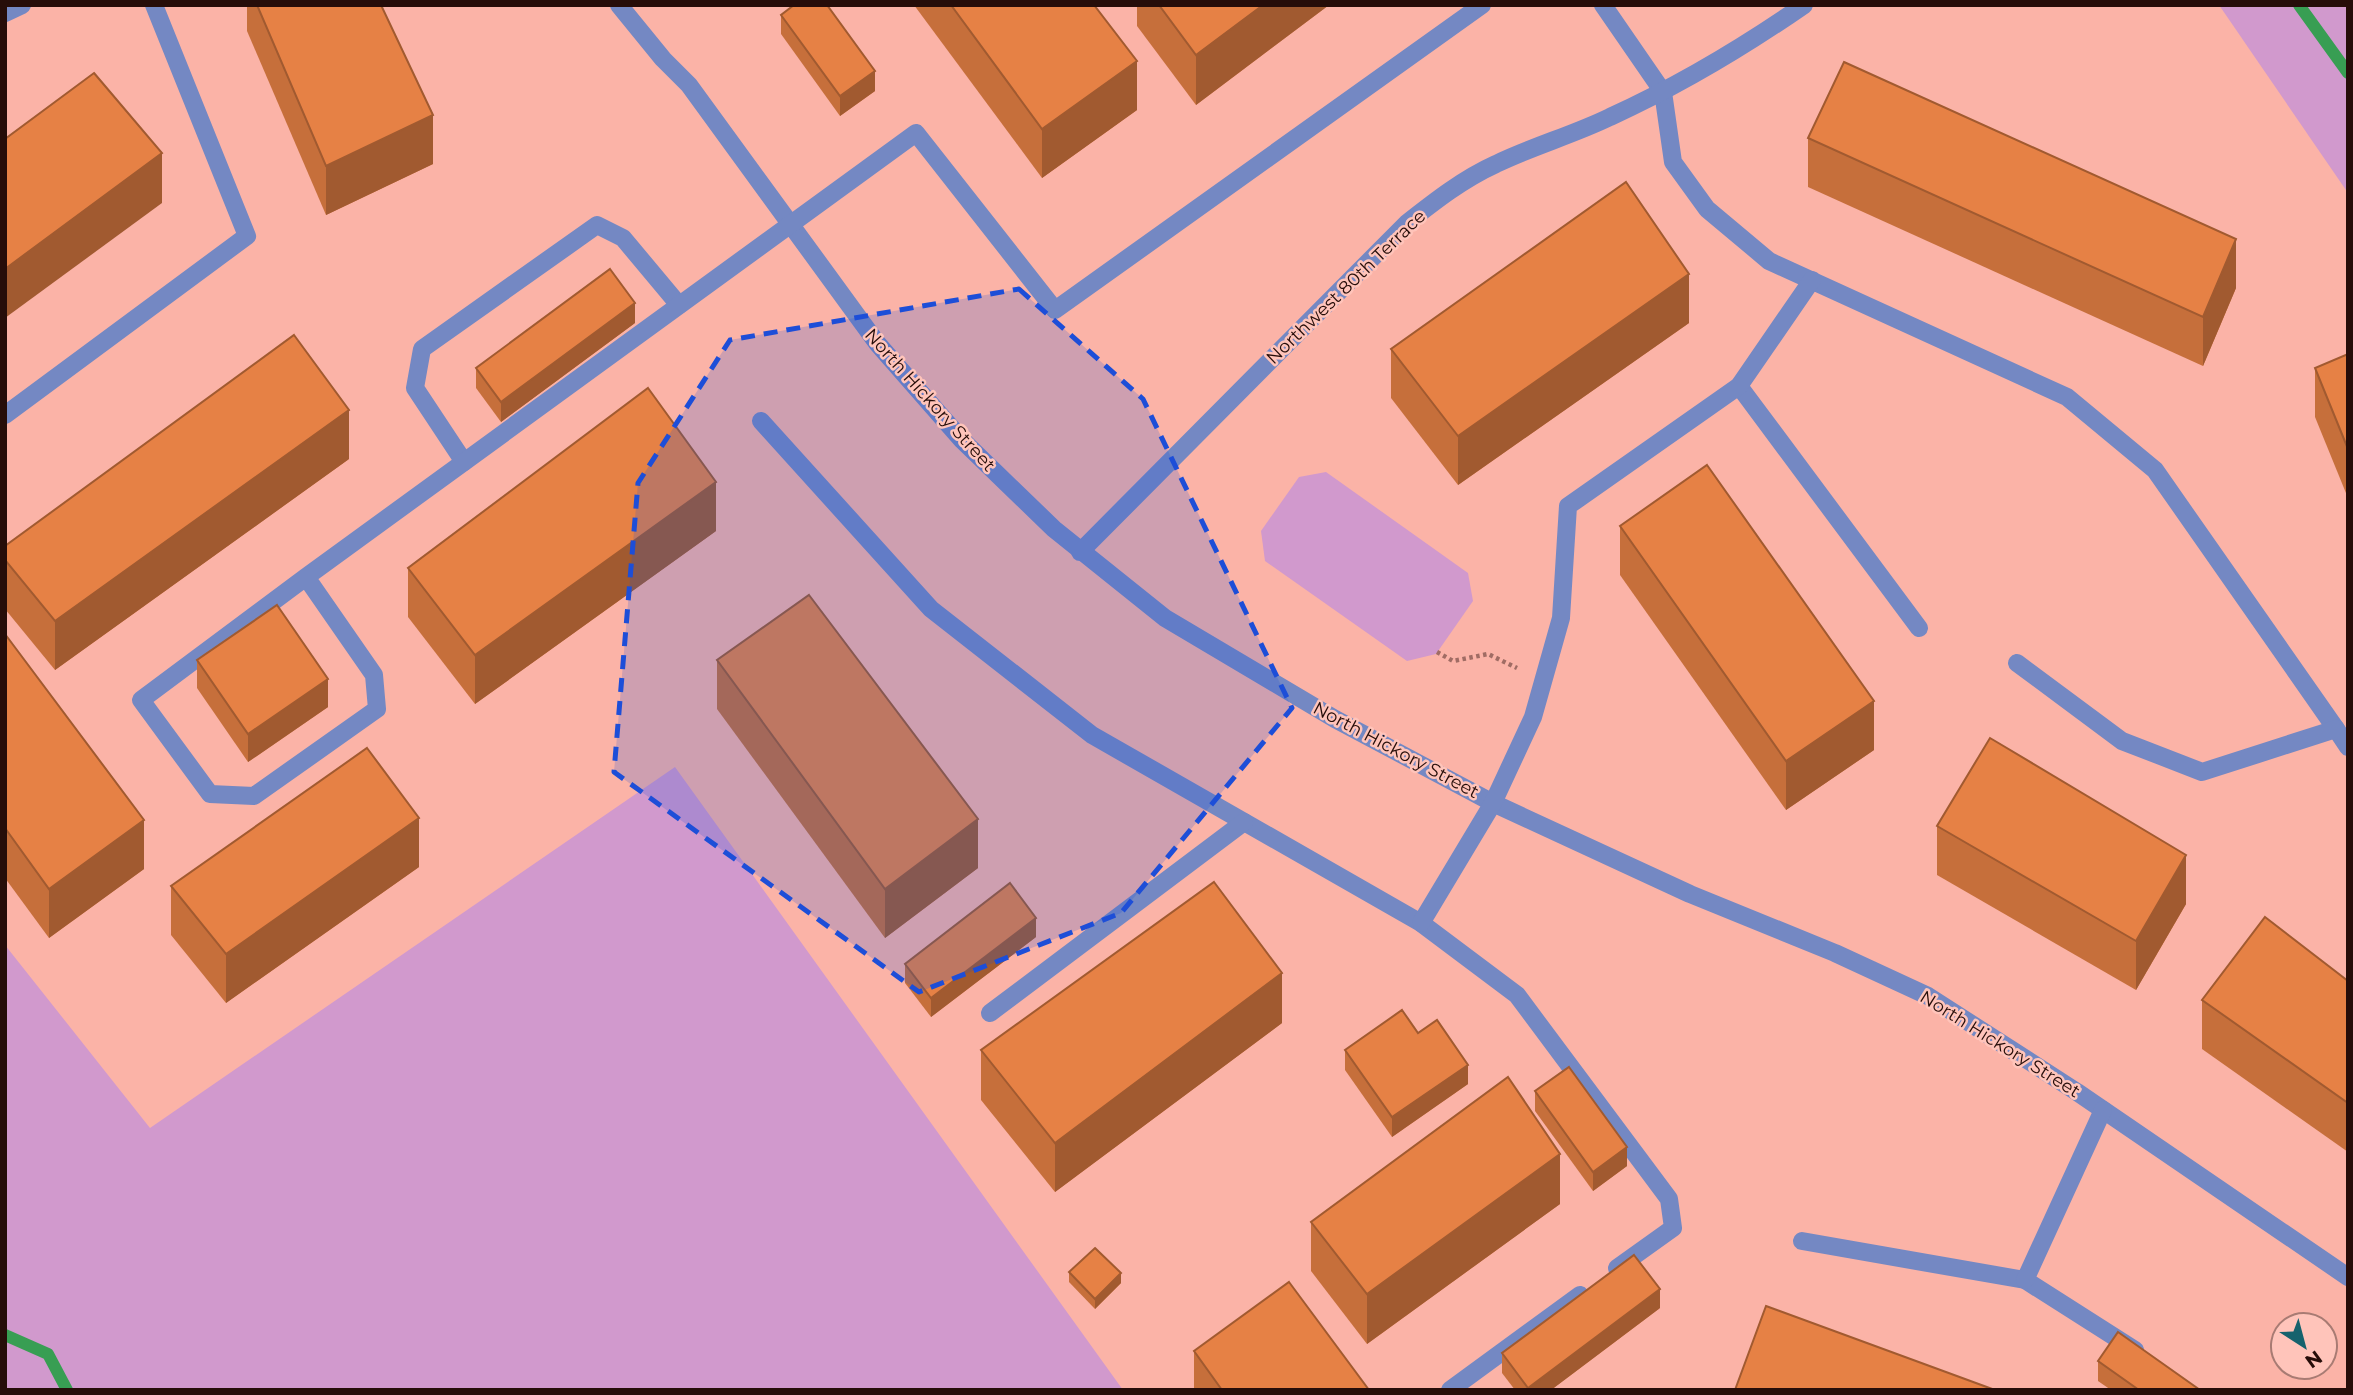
<svg xmlns="http://www.w3.org/2000/svg" width="2353" height="1395" viewBox="0 0 2353 1395" font-family="Montserrat,sans-serif">
<rect width="100%" height="100%" fill="#fbb3a7"/>
<g fill="#d199cd">
<polygon points="2219,5 2348,5 2348,193"/>
<polygon points="1326,472 1468,573 1473,601 1436,654 1407,661 1265,561 1261,531 1299,477"/>
<polygon points="675,767 1123,1390 5,1390 5,945 150,1128"/>
</g>
<g fill="none" stroke-linecap="round" stroke-linejoin="round">
<g stroke="#389e53" stroke-width="12">
<polyline points="2299,5 2348,73"/>
<polyline points="5,1335 48,1354 67,1390"/>
</g>
<polyline stroke="#a06c64" stroke-width="4.5" stroke-dasharray="3.5 3.5" stroke-linecap="butt" points="1437,652 1453,661 1488,654 1517,668"/>
<g stroke="#7488c3" stroke-width="18">
<polyline points="619,5 663,59 689,85 877,343 962,440 1054,529 1165,618 1335,719 1493,803 1690,894 1835,953 1928,996 2077,1092 2348,1277"/>
<polyline points="1603,5 1663,92 1673,162 1707,209 1769,261 2067,397 2155,470 2336,729"/>
<polyline points="5,13 22,5"/>
<polyline points="1739,386 1919,628"/>
<polyline points="5,415 247,236 154,5"/>
<polyline points="761,421 931,609 1092,735 1421,923 1517,995 1669,1199 1673,1228 1617,1268"/>
<polyline points="464,462 415,388 422,349 597,225 623,238 679,305"/>
<path d="M1080,552L1407,223C1435,201 1463,179 1496,164C1533,146 1573,135 1610,117C1678,86 1742,48 1804,5"/>
<polyline points="306,577 374,675 377,709 254,796 210,794 141,700 306,577 916,133 1055,310 1482,5"/>
<polyline points="2017,663 2122,741 2202,772 2336,729 2348,747"/>
<polyline points="1421,923 1493,803 1533,717 1561,618 1568,506 1739,386 1812,280"/>
<polyline points="990,1013 1244,822"/>
<polyline points="1802,1241 2025,1280 2135,1350"/>
<polyline points="2025,1280 2103,1110"/>
<polyline points="1450,1390 1580,1295"/>
</g>
</g>
<g fill="#c66f3b">
<polygon points="247,5 381,5 433,164 326,215 247,31"/>
<polygon points="914,5 1094,5 1137,110 1042,178"/>
<polygon points="1137,5 1329,5 1196,105 1137,26"/>
<polygon points="781,15 875,91 840,116 781,34"/>
<polygon points="1808,138 2236,288 2203,366 1808,187"/>
<polygon points="635,323 501,422 476,388 476,368"/>
<polygon points="1689,323 1458,485 1391,398 1391,349"/>
<polygon points="2348,354 2348,498 2315,417 2315,368"/>
<polygon points="349,459 55,670 5,609 5,546"/>
<polygon points="1620,526 1874,750 1786,810 1620,575"/>
<polygon points="716,531 475,704 408,617 408,568"/>
<polygon points="5,634 144,869 49,938 5,878"/>
<polygon points="197,660 328,707 248,762 197,688"/>
<polygon points="717,660 978,868 885,938 717,709"/>
<polygon points="1937,826 2186,904 2136,990 1937,875"/>
<polygon points="419,867 226,1003 171,935 171,886"/>
<polygon points="1036,937 931,1017 905,983 905,964"/>
<polygon points="2348,981 2348,1152 2202,1049 2202,1000"/>
<polygon points="1282,1023 1055,1192 981,1100 981,1050"/>
<polygon points="1418,1033 1468,1084 1392,1137 1345,1070 1345,1050"/>
<polygon points="1535,1091 1627,1166 1593,1191 1535,1111"/>
<polygon points="1560,1204 1367,1344 1311,1271 1311,1222"/>
<polygon points="1069,1272 1121,1283 1095,1309 1069,1282"/>
<polygon points="1660,1308 1551,1390 1515,1390 1502,1373 1502,1353"/>
<polygon points="1194,1351 1369,1390 1194,1390"/>
<polygon points="2098,1361 2200,1390 2111,1390 2098,1381"/>
</g>
<g fill="#a15a30">
<polygon points="1263,5 1329,5 1196,105 1196,55"/>
<polygon points="1137,61 1137,110 1042,178 1042,129"/>
<polygon points="875,71 875,91 840,116 840,96"/>
<polygon points="433,115 433,164 326,215 326,166"/>
<polygon points="162,153 162,203 5,318 5,269"/>
<polygon points="2236,239 2236,288 2203,366 2203,317"/>
<polygon points="1689,274 1689,323 1458,485 1458,436"/>
<polygon points="635,303 635,323 501,422 501,402"/>
<polygon points="349,410 349,459 55,670 55,621"/>
<polygon points="716,482 716,531 475,704 475,655"/>
<polygon points="328,679 328,707 248,762 248,734"/>
<polygon points="1874,701 1874,750 1786,810 1786,761"/>
<polygon points="419,818 419,867 226,1003 226,954"/>
<polygon points="978,819 978,868 885,938 885,889"/>
<polygon points="144,820 144,869 49,938 49,889"/>
<polygon points="2186,855 2186,904 2136,990 2136,941"/>
<polygon points="1036,918 1036,937 931,1017 931,998"/>
<polygon points="1282,973 1282,1023 1055,1192 1055,1143"/>
<polygon points="1468,1065 1468,1084 1392,1137 1392,1117"/>
<polygon points="1627,1147 1627,1166 1593,1191 1593,1172"/>
<polygon points="1560,1154 1560,1204 1367,1344 1367,1294"/>
<polygon points="1121,1273 1121,1283 1095,1309 1095,1299"/>
<polygon points="1660,1289 1660,1308 1551,1390 1528,1390 1528,1388"/>
</g>
<g fill="#e68145" stroke="#a15a30" stroke-width="2">
<polygon points="257,5 381,5 433,115 326,166"/>
<polygon points="794,5 827,5 875,71 840,96 781,15"/>
<polygon points="951,5 1094,5 1137,61 1042,129"/>
<polygon points="1159,5 1263,5 1196,55"/>
<polygon points="1844,62 2236,239 2203,317 1808,138"/>
<polygon points="94,73 162,153 5,269 5,139"/>
<polygon points="1626,182 1689,274 1458,436 1391,349"/>
<polygon points="610,269 635,303 501,402 476,368"/>
<polygon points="294,335 349,410 55,621 5,560 5,546"/>
<polygon points="2348,354 2348,449 2315,368"/>
<polygon points="648,388 716,482 475,655 408,568"/>
<polygon points="1707,465 1874,701 1786,761 1620,526"/>
<polygon points="809,595 978,819 885,889 717,660"/>
<polygon points="277,605 328,679 248,734 197,660"/>
<polygon points="5,634 144,820 49,889 5,828"/>
<polygon points="1990,738 2186,855 2136,941 1937,826"/>
<polygon points="367,748 419,818 226,954 171,886"/>
<polygon points="1214,882 1282,973 1055,1143 981,1050"/>
<polygon points="1010,883 1036,918 931,998 905,964"/>
<polygon points="2265,917 2348,981 2348,1103 2202,1000"/>
<polygon points="1402,1010 1418,1033 1437,1020 1468,1065 1392,1117 1345,1050"/>
<polygon points="1569,1067 1627,1147 1593,1172 1535,1091"/>
<polygon points="1508,1077 1560,1154 1367,1294 1311,1222"/>
<polygon points="1095,1248 1121,1273 1095,1299 1069,1272"/>
<polygon points="1634,1255 1660,1289 1528,1388 1502,1353"/>
<polygon points="1289,1282 1369,1390 1222,1390 1194,1351"/>
<polygon points="1766,1306 1995,1390 1735,1390"/>
<polygon points="2118,1332 2200,1390 2139,1390 2098,1361"/>
</g>
<path fill="#1d4ed8" fill-opacity="0.2" stroke="#1d4ed8" stroke-width="5" stroke-dasharray="14 9" stroke-linejoin="round" d="M1019,289L1143,399L1292,708L1121,913L919,992L614,772L638,483L730,340Z"/>
<g text-anchor="middle" stroke-width="5" stroke-linejoin="round" paint-order="stroke">
<g font-size="18" fill="#260d09" stroke="#ffc4ba">
<text transform="translate(1346 287) rotate(-44)" y="6">Northwest 80th Terrace</text>
<text transform="translate(930 400) rotate(48)" y="6">North Hickory Street</text>
<text transform="translate(1396 750) rotate(28)" y="6">North Hickory Street</text>
<text transform="translate(2000 1044) rotate(32)" y="6">North Hickory Street</text>
</g>
</g>
<rect width="2353" height="1395" fill="none" stroke="#260d09" stroke-width="14"/>
<g transform="translate(2304 1346) rotate(144)"><circle r="33" fill="#ffc4ba" stroke="#a87b73" stroke-width="2"/>
<path d="M0-5L12 26L0 18L-12 26Z" fill="#16626d"/>
<text y="-10" font-size="19" font-weight="bold" text-anchor="middle" fill="#260d09">N</text>
</g>
</svg>
